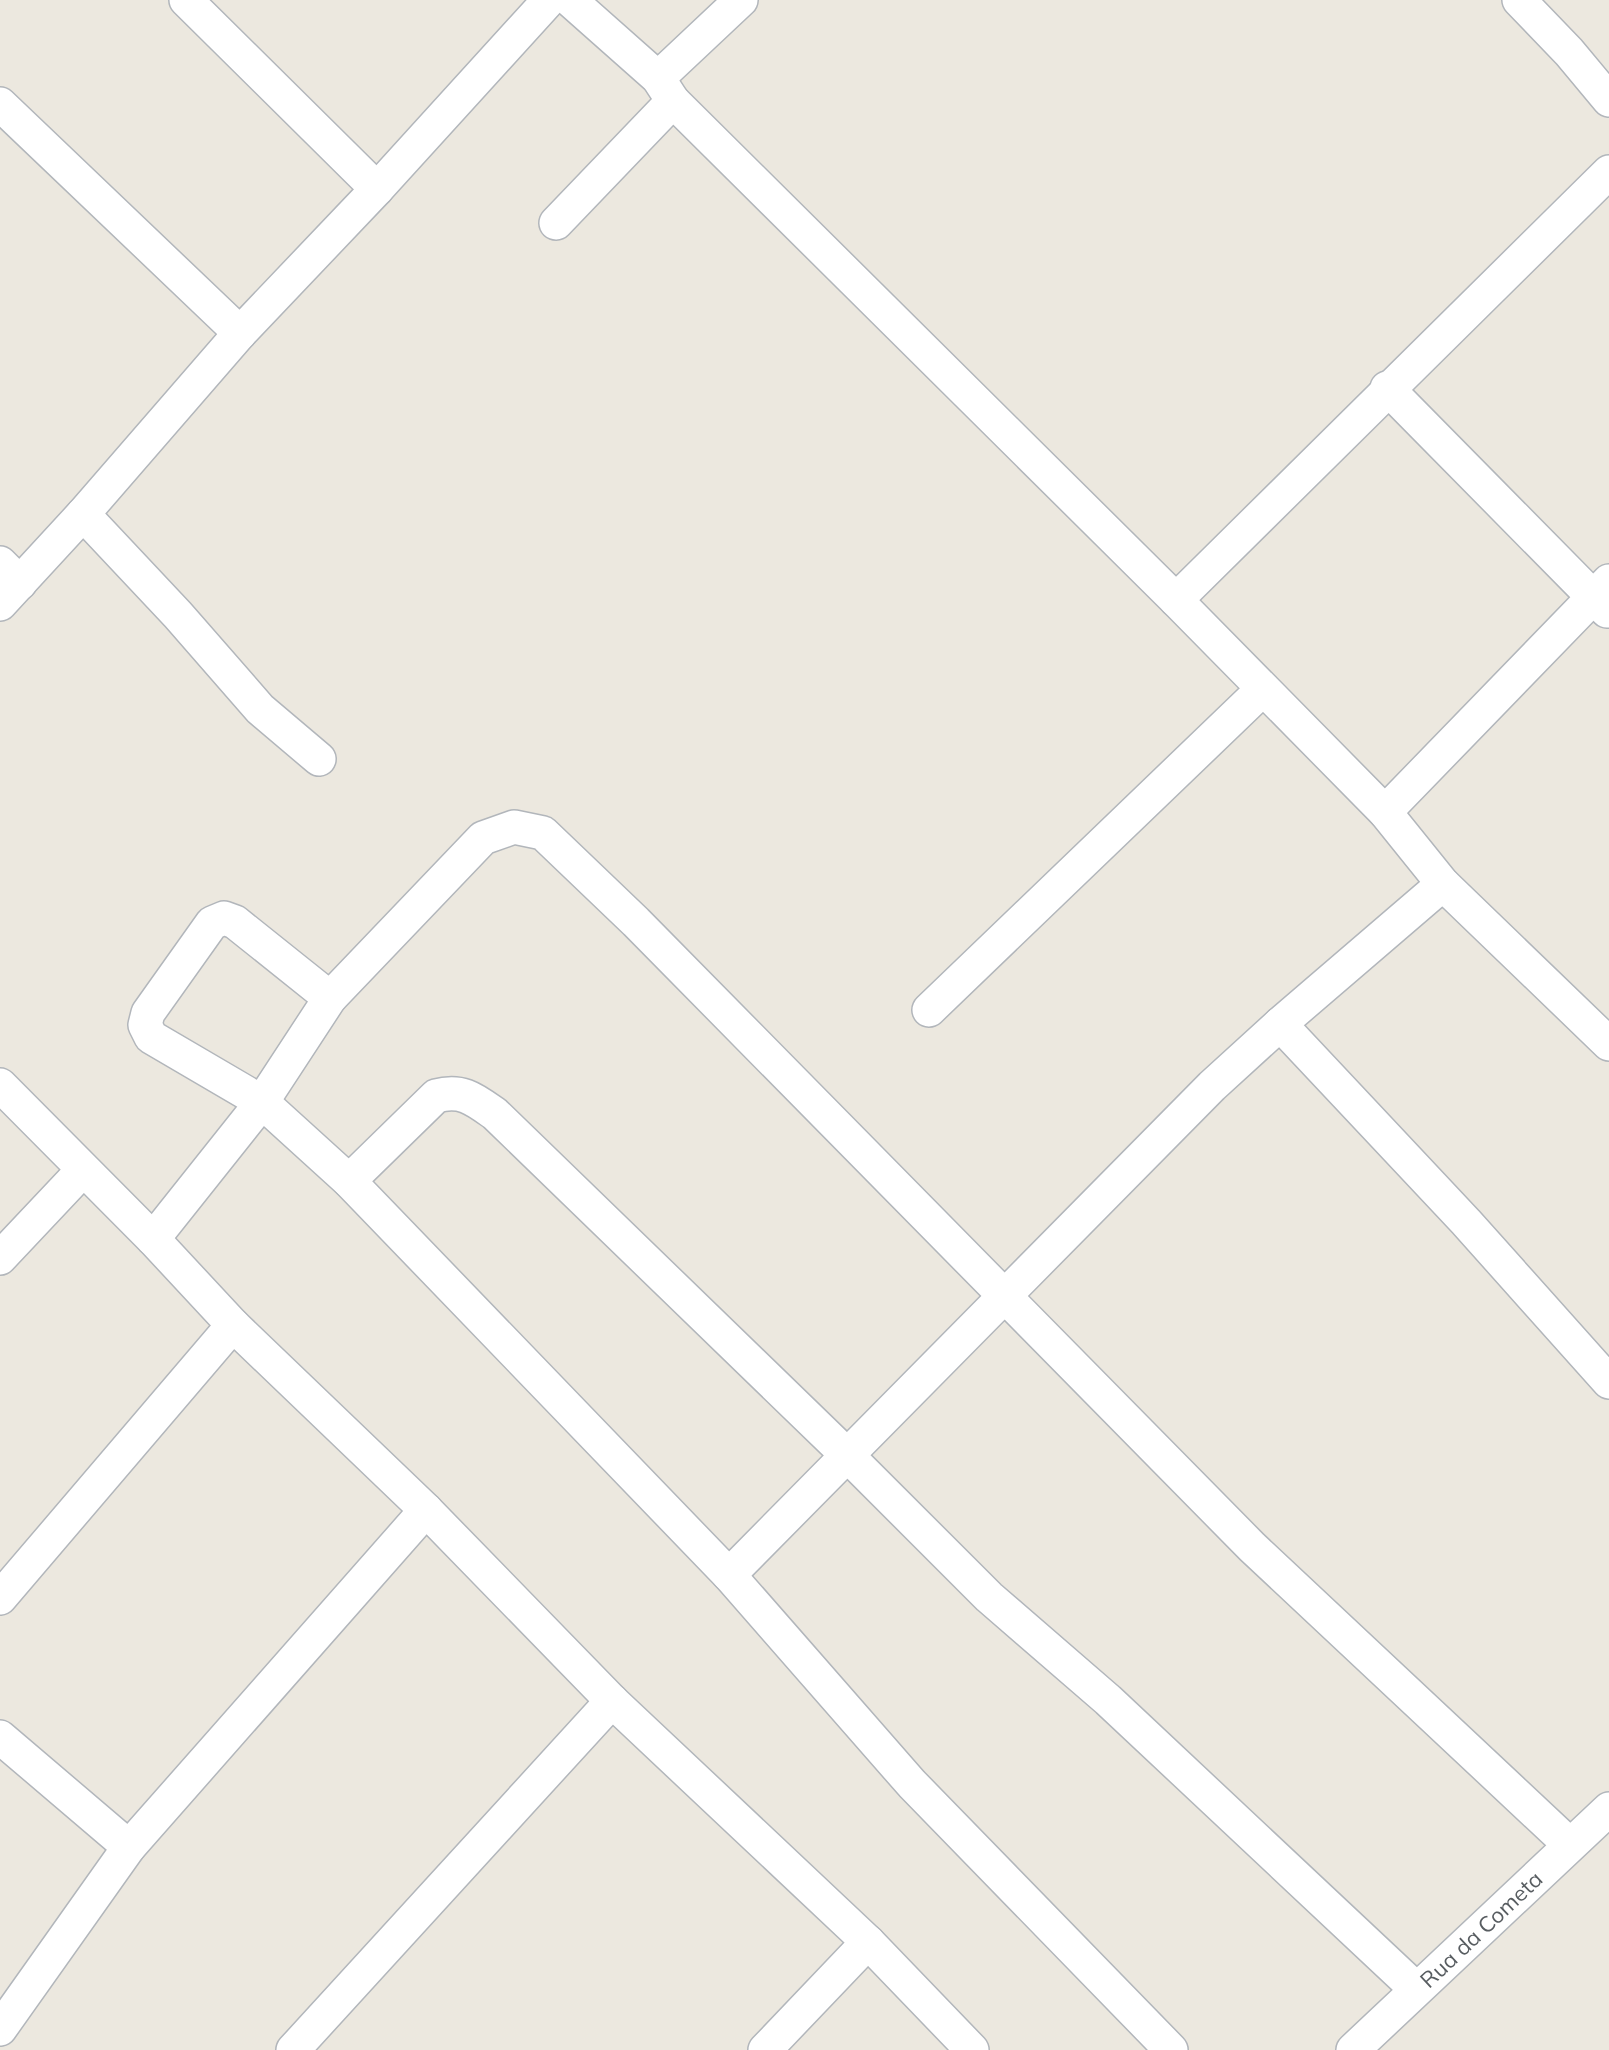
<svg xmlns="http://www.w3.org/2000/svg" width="1609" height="2050" viewBox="0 0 1609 2050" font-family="Mulish,sans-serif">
<rect width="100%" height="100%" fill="#ece8df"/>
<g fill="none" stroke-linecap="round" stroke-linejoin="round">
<defs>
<g id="minor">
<polyline points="186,0 377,189"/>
<polyline points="570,0 658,78 673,101 1176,600 1385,812 1443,884 1609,1044"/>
<polyline points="1519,0 1569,52 1609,100"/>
<polyline points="658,78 741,0"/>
<polyline points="0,104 240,333"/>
<polyline points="556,223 673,101"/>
<polyline points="1387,388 1607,611"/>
<polyline points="83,514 178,615 260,709 319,759"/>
<polyline points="0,563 20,583"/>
<polyline points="1176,600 1609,172"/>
<polyline points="0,604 83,514 240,333 377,189 549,0"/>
<polyline points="1385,812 1609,581"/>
<polyline points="330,998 235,922 224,918 212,923 148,1013 145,1025 151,1037 262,1102 349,1181 729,1575 912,1784 1171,2050"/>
<polyline points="929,1010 1263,689"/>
<polyline points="1280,1024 1466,1222 1609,1382"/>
<polyline points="0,1085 153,1239 233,1325 426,1510 612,1701 868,1942 972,2050"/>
<path d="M349,1181L436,1096C462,1089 474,1099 495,1114L848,1456L989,1597L1108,1700L1416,1989"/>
<polyline points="153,1239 262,1102 330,998 483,838 514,827 543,833 636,922 1252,1547 1570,1845"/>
<polyline points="0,1258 82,1171"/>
<polyline points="729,1575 1212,1086 1280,1024 1443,884"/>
<polyline points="0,1598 233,1325"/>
<polyline points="0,1737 129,1847"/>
<polyline points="0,2029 129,1847 426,1510"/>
<polyline points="293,2050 612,1701"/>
<polyline points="765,2050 868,1942"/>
</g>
<g id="tertiary">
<path id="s1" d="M1353,2050L1609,1809"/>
</g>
</defs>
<use href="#minor" stroke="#b2b6bb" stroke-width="36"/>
<use href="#tertiary" stroke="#b2b6bb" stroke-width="36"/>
<use href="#minor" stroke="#fff" stroke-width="33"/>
<use href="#tertiary" stroke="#fff" stroke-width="33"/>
</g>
<g text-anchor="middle" stroke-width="5" stroke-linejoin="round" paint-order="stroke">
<g font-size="22" fill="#585d61" stroke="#fff">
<text dy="8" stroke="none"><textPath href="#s1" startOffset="176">Rua da Cometa</textPath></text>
</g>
</g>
</svg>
